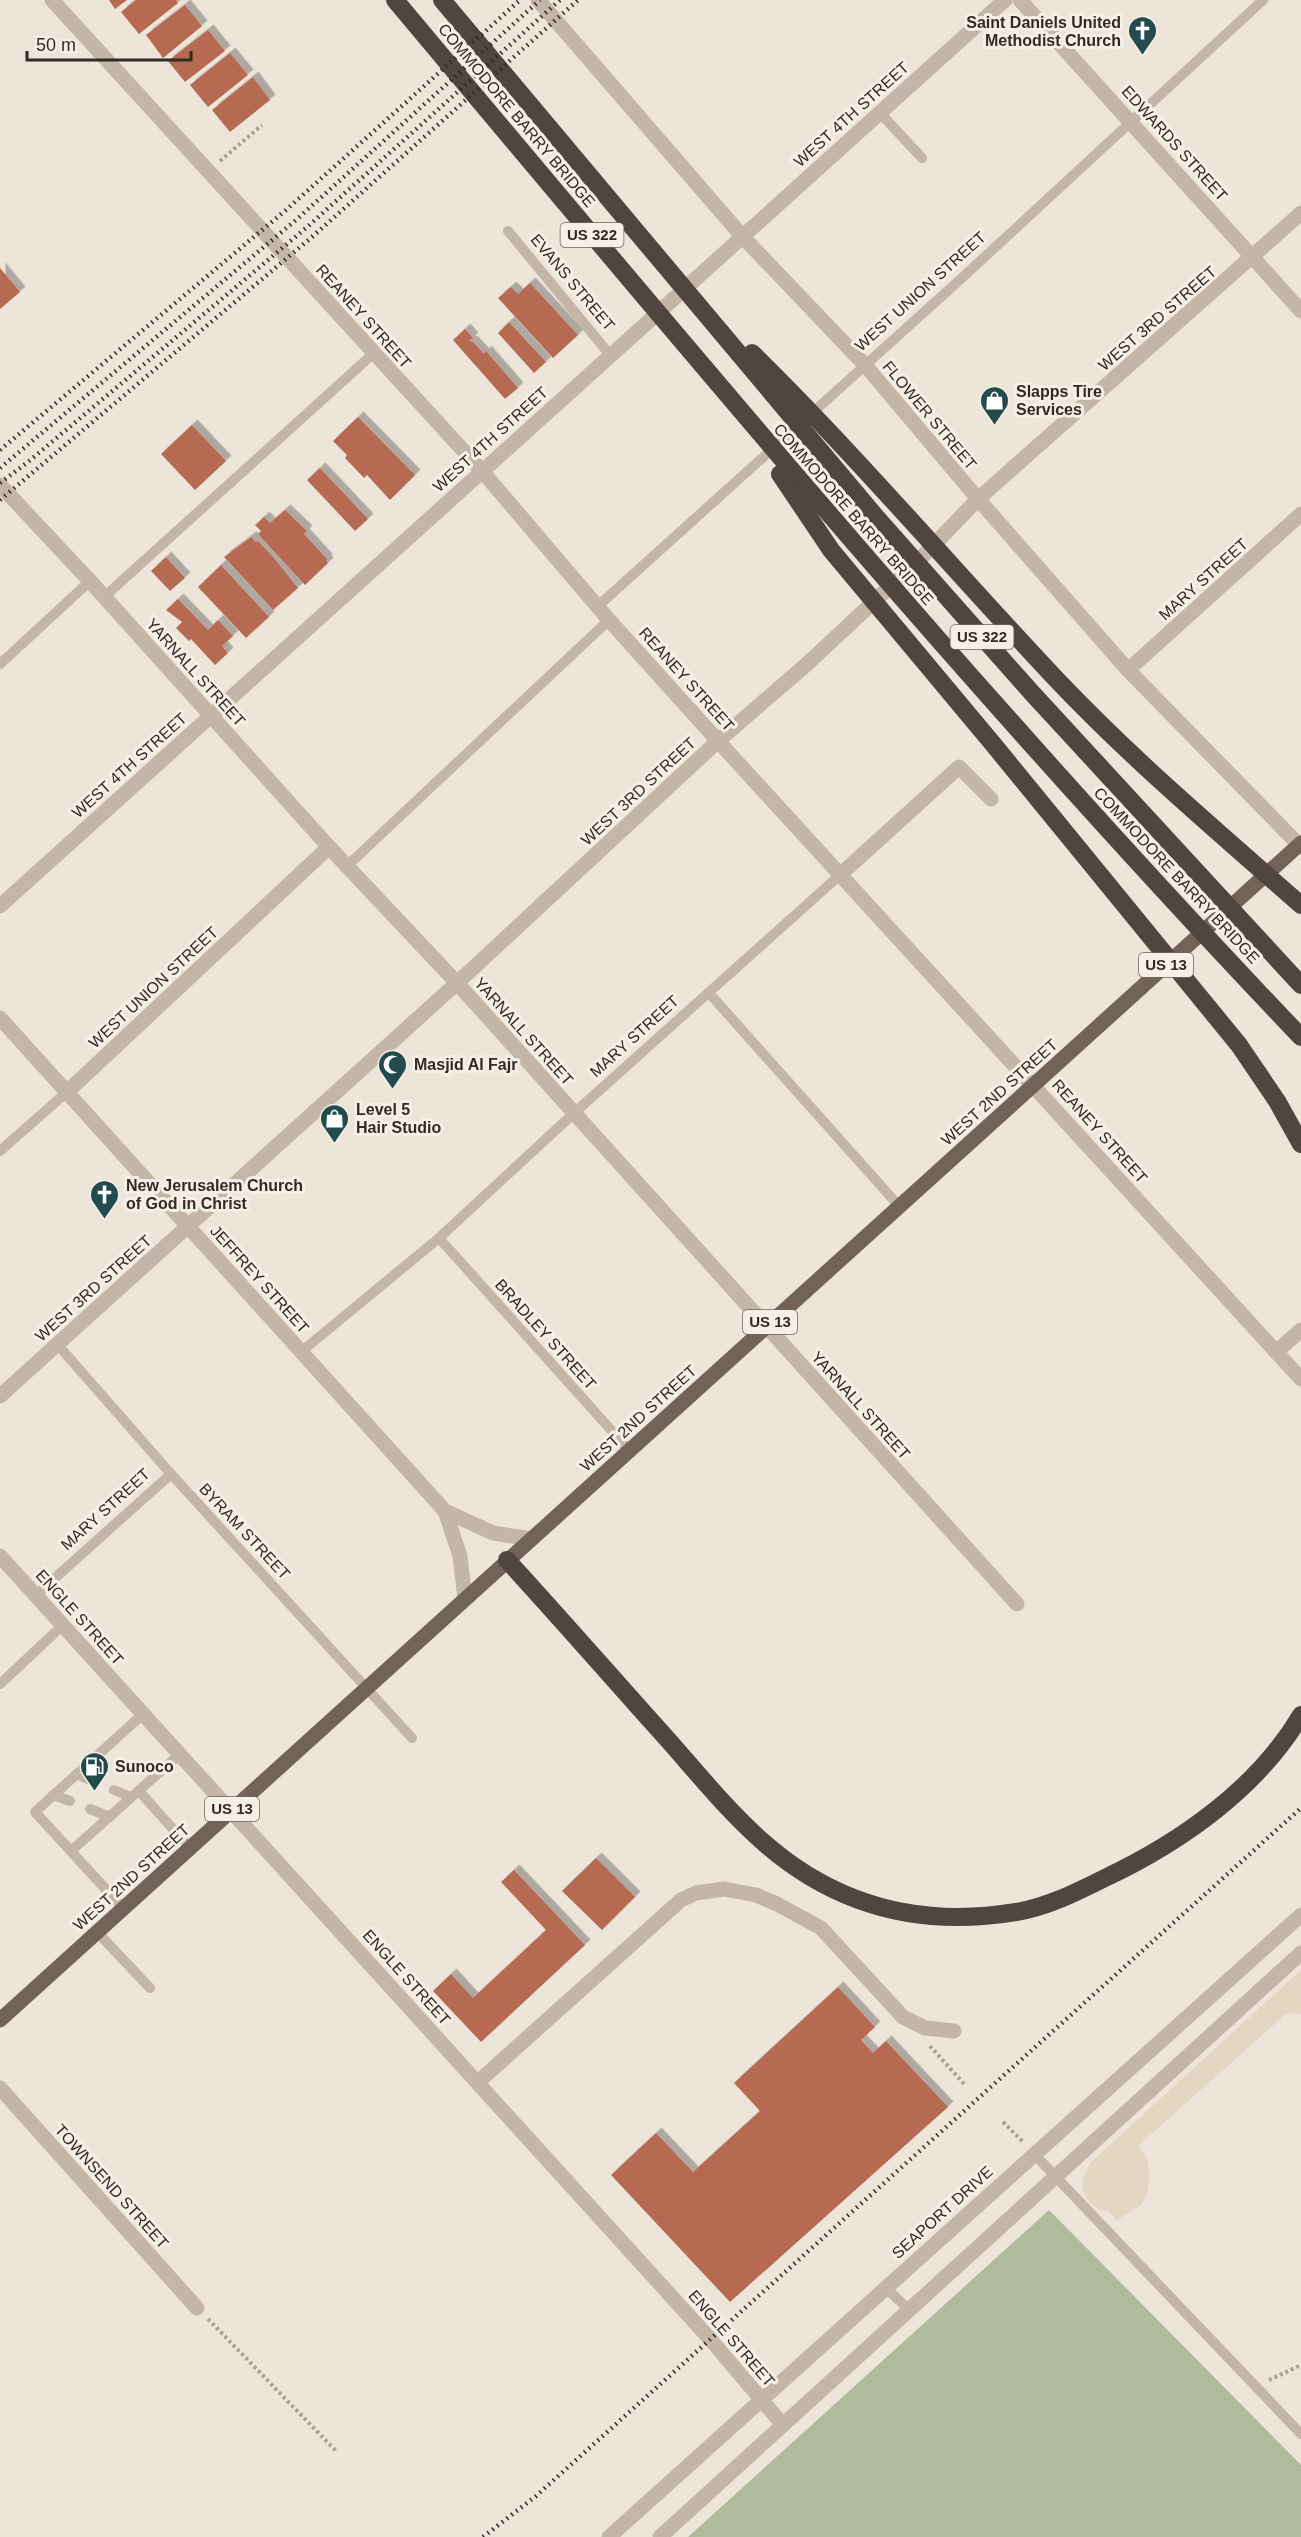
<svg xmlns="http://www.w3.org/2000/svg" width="1301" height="2537" viewBox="0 0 1301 2537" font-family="Arial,sans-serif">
<defs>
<filter id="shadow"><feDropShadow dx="5.5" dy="-5.5" stdDeviation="0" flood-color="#0004"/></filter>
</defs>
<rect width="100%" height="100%" fill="#ede5da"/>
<polygon fill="#b0ba9c" points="1049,2210 1301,2465 1301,2537 688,2537"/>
<polygon fill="#e3d6c3" points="1301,1970 1301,2014 1287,2013 1138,2146 1148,2160 1149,2176 1148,2193 1141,2205 1116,2221 1109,2211 1099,2210 1088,2201 1082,2188 1083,2178 1091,2162"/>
<g fill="#b56a51" filter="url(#shadow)">
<polygon points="109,0 127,0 115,9"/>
<polygon points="136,0 176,0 178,3 139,34 121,12"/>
<polygon points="185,5 202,26 163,58 146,35"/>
<polygon points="208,30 225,51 185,82 168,61"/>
<polygon points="230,53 248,75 208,107 190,85"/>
<polygon points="253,77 270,100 230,132 212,110"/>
<polygon points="0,268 20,292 0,309"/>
<polygon points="530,283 578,335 553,358 498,298 511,287 518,294"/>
<polygon points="509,322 546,362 534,373 498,333"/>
<polygon points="465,329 473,338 469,341 473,342 484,354 486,351 518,388 505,399 453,340"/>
<polygon points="358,417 415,475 390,500 367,475 364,478 345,458 347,455 333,441"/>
<polygon points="192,425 226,461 195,490 161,454"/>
<polygon points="320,468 368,519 355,531 307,480"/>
<polygon points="285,510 307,531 304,534 327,559 326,560 328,563 305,585 258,534 261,531 255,525 264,517 270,523"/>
<polygon points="251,537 256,542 258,541 274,558 298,588 273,610 224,557"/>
<polygon points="166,557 185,578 170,591 151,571"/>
<polygon points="221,565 269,617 246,638 198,587"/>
<polygon points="178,599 208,630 218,620 233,636 222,646 228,653 215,665 191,639 189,641 176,628 182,622 166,610"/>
<polygon points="596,1858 635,1897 602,1930 562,1891"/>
<polygon points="514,1870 585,1945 481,2042 433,1991 451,1974 473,1998 546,1930 501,1882"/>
<polygon points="838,1987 875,2027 861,2040 873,2053 886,2041 948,2107 730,2302 611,2175 656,2133 693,2172 760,2111 734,2083"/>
</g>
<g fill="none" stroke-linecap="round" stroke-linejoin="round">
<g stroke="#af9f93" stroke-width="4" stroke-dasharray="3 3" stroke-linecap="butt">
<polyline points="220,161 262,125"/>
<polyline points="930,2046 965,2085"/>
<polyline points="1003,2122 1024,2143"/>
<polyline points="208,2319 337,2452"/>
<polyline points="1269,2380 1301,2365"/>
</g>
<g stroke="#c3b5a8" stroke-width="10">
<polyline points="880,113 922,158"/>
<polyline points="508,231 611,356"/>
<polyline points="104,597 374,353"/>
<polyline points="598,606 963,277 1263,0"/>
<polyline points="0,664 90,581"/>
<polyline points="347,866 609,620"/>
<polyline points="709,993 899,1206"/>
<polyline points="0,1151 67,1092"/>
<polyline points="439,1238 629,1450"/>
<polyline points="57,1344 171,1474 412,1738"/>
<polyline points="302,1351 439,1238 573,1114 841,874"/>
<polyline points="36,1595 171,1474"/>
<polyline points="0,1684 63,1625"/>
<polyline points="77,1774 90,1780"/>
<polyline points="114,1790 131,1797"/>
<polyline points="139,1791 190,1848"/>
<polyline points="53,1795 70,1801"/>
<polyline points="90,1809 110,1817"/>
<polyline points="71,1851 180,1754"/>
<polyline points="123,1908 35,1812 143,1714"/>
<polyline points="97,1932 150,1988"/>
<polyline points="1034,2154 1301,2434"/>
<polyline points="886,2288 909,2310"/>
</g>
<g stroke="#c3b5a8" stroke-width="15">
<polyline points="52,0 482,471 609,620 718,741 1301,1379"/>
<polyline points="1020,0 1301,311"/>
<polyline points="0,485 90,581 329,847 457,983 1017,1604"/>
<polyline points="1128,670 1301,514"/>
<polyline points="841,874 959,767 991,799"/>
<polyline points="0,906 1005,0"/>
<polyline points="0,1018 445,1511 493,1533 531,1539"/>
<polyline points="67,1092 329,847"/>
<polyline points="1276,1352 1301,1330"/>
<polyline points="0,1396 457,983 718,741 807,664 927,552 978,499 1301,213"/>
<polyline points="445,1511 460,1556 465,1599"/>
<polyline points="231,1811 710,2339 783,2425"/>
<polyline points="478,2082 681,1900 696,1893 724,1889 756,1895 777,1904 821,1928 903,2017 925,2028 954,2031"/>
<polyline points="0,2088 197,2308"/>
</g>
<g stroke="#c3b5a8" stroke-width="15">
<polyline points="538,0 742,236 865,365 978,499 1128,670 1301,847"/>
<polyline points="0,1556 231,1811"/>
<polyline points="609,2537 1301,1915"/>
<polyline points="660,2537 1301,1953"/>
</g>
<polyline stroke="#71625a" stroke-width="15" points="0,2020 1301,843"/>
<g stroke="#51453f" stroke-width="18">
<path d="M395,0C690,352 984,705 1301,1037"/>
<polyline points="442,0 876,517 1032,693 1301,985"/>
<path d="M752,353C859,458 955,572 1058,681C1134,761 1218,832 1301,905"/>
<polyline points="780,474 831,550 993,744 1239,1045 1277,1101 1301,1144"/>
<path d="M507,1560C562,1620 615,1681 669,1741C699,1775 728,1811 762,1841C835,1906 920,1928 1016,1912C1047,1907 1077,1892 1105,1878C1181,1842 1258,1788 1301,1715"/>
</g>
<g stroke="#312a27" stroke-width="4.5" stroke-dasharray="1.5 4.5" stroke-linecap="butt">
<polyline points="0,450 286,210 520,0"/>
<polyline points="0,468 296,220 540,0"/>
<polyline points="0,483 28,462 306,228 560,0"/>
<polyline points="0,500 312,237 578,0"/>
<polyline points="483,2537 536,2496 1301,1808"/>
</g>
</g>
<defs>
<symbol id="church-pin" viewBox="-11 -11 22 30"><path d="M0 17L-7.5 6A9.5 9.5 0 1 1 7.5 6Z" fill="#234a4d" stroke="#f6efe6"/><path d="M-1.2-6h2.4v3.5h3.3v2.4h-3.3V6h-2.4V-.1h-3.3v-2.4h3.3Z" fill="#fff"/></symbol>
<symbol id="shop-pin" viewBox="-11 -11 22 30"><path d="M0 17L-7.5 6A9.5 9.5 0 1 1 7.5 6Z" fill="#234a4d" stroke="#f6efe6"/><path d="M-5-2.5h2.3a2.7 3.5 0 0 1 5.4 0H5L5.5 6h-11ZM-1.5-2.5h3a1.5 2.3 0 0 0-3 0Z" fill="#fff"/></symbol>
<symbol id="mosque-pin" viewBox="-11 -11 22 30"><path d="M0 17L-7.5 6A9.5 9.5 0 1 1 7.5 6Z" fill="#234a4d" stroke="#f6efe6"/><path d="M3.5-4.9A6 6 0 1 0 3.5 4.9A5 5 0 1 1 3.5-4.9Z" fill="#fff"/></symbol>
<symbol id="fuel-pin" viewBox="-11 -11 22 30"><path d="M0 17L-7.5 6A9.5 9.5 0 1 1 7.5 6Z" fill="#234a4d" stroke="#f6efe6"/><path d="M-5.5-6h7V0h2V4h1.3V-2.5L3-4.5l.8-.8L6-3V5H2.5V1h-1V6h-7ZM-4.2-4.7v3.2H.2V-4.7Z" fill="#fff"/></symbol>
</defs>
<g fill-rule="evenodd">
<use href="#church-pin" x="1126" y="14" width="33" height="45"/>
<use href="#shop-pin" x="978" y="384" width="33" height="45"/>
<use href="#mosque-pin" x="376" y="1048" width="33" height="45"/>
<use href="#shop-pin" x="318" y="1102" width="33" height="45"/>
<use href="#church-pin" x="88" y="1178" width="33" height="45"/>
<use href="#fuel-pin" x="78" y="1750" width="33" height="45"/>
</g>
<g text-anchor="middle" stroke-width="6" stroke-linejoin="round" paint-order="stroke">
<g fill="#f6efe6" stroke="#6c6560" stroke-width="1.5">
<rect x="560.5" y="223" width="63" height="24" rx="4.5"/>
<rect x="950.5" y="625" width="63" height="24" rx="4.5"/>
<rect x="1139" y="953" width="54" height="24" rx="4.5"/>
<rect x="743" y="1310" width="54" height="24" rx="4.5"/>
<rect x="205" y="1797" width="54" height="24" rx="4.5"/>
</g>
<g font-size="15" font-weight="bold" fill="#312a27">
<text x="592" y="240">US 322</text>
<text x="982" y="642">US 322</text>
<text x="1166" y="970">US 13</text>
<text x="770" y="1327">US 13</text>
<text x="232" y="1814">US 13</text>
</g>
<g font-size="16" font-weight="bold" fill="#312a27" stroke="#f6efe6" text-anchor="start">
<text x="1121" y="28" text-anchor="end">Saint Daniels United<tspan x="1121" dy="18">Methodist Church</tspan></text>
<text x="1016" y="397">Slapps Tire<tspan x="1016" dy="18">Services</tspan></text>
<text x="414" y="1070">Masjid Al Fajr</text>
<text x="356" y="1115">Level 5<tspan x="356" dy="18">Hair Studio</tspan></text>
<text x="126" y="1191">New Jerusalem Church<tspan x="126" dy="18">of God in Christ</tspan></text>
<text x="115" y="1772">Sunoco</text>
</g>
<g font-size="16" fill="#312a27" stroke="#f6efe6">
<text transform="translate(851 114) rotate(-42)" y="6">WEST 4TH STREET</text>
<text transform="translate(517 115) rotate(50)" y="6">COMMODORE BARRY BRIDGE</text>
<text transform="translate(1175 143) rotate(48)" y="6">EDWARDS STREET</text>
<text transform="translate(573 282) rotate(50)" y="6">EVANS STREET</text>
<text transform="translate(920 291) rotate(-42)" y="6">WEST UNION STREET</text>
<text transform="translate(364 316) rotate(48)" y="6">REANEY STREET</text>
<text transform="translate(1157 318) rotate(-41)" y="6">WEST 3RD STREET</text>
<text transform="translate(930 415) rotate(50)" y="6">FLOWER STREET</text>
<text transform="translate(490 439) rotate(-42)" y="6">WEST 4TH STREET</text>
<text transform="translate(854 514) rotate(49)" y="6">COMMODORE BARRY BRIDGE</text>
<text transform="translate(1203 579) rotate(-42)" y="6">MARY STREET</text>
<text transform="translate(196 672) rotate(48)" y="6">YARNALL STREET</text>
<text transform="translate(687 679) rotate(48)" y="6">REANEY STREET</text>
<text transform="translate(129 765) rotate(-42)" y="6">WEST 4TH STREET</text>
<text transform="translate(638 791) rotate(-43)" y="6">WEST 3RD STREET</text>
<text transform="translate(1177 875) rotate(47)" y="6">COMMODORE BARRY BRIDGE</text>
<text transform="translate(153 987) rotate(-43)" y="6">WEST UNION STREET</text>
<text transform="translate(524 1031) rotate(48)" y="6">YARNALL STREET</text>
<text transform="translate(634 1036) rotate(-42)" y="6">MARY STREET</text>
<text transform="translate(999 1092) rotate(-42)" y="6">WEST 2ND STREET</text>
<text transform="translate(1100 1131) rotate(48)" y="6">REANEY STREET</text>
<text transform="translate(260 1279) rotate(48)" y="6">JEFFREY STREET</text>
<text transform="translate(93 1288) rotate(-42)" y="6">WEST 3RD STREET</text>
<text transform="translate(546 1334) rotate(48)" y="6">BRADLEY STREET</text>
<text transform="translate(861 1405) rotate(48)" y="6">YARNALL STREET</text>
<text transform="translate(638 1418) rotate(-42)" y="6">WEST 2ND STREET</text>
<text transform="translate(105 1509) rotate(-42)" y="6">MARY STREET</text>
<text transform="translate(245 1531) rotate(47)" y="6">BYRAM STREET</text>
<text transform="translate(80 1617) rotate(48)" y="6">ENGLE STREET</text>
<text transform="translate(131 1877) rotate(-42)" y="6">WEST 2ND STREET</text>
<text transform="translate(407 1977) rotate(48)" y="6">ENGLE STREET</text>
<text transform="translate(112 2186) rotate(48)" y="6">TOWNSEND STREET</text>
<text transform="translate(942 2212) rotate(-42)" y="6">SEAPORT DRIVE</text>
<text transform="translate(732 2338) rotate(49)" y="6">ENGLE STREET</text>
</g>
</g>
<path d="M27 51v9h164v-9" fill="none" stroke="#312a27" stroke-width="3"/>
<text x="36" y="51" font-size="18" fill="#312a27" stroke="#f6efe6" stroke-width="4.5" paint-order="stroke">50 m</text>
</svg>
